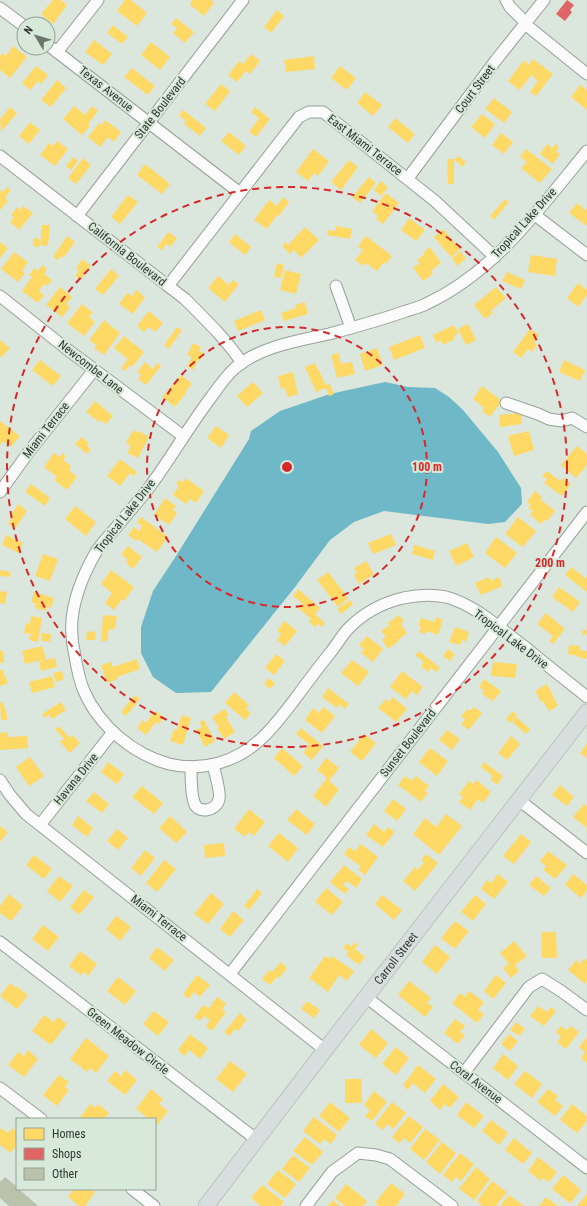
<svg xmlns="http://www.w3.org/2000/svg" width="587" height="1206" viewBox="0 0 587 1206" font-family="'Roboto Condensed',sans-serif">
<rect width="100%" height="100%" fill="#dbe6dd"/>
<polygon fill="#6eb8c7" points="385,382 408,387 435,388 449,397 463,410 498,452 521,488 522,504 505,522 488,524 384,511 354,522 330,540 295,587 211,692 176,693 153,677 141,653 141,627 153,591 176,556 249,439 251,431 280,411 330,394"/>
<g fill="#ffd966">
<polygon points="53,0 61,0 67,5 53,24 41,14"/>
<polygon points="125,0 131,0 147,13 137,26 117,11"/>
<polygon points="191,0 211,0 214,3 204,16 190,5 192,1"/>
<polygon points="277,10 284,16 271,33 264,27"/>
<polygon points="176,18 194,32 185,43 173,33 177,28 171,24"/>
<polygon points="113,25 128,37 122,44 107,33"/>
<polygon points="94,40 112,54 103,65 85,52"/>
<polygon points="151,42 170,57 160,70 141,55"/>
<polygon points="13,46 27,57 10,78 0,70 0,63 1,62 0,61 0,56 2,53 6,56"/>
<polygon points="251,54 260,61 250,74 246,71 237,82 228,75 239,61 243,64"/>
<polygon points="314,56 315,69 286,72 284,60"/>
<polygon points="533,59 553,74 536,96 530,92 538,81 531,75 520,90 508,81 524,60 529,65"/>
<polygon points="36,66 48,75 41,84 38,81 30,90 22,83"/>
<polygon points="340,66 356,78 347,90 331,78"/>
<polygon points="132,68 155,86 148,95 124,77"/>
<polygon points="57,80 66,88 51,107 41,100"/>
<polygon points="221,84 230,91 215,111 205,104"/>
<polygon points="580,85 587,90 587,110 571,97"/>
<polygon points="365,92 382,105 373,116 357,103"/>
<polygon points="494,98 512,112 504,123 485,109"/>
<polygon points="74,106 85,115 92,106 98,111 88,124 90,126 82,135 63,119"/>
<polygon points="10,107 17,113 1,132 0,119"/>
<polygon points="255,107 270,119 256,137 249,132 259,118 251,112"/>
<polygon points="183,110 206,128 200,136 184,124 186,121 179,115"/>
<polygon points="482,114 495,124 485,138 471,127"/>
<polygon points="395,118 415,134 408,143 388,127"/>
<polygon points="105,120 121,132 114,142 108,137 100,147 88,137 99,123 102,125"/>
<polygon points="30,122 40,130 29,144 19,136"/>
<polygon points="229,132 246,146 239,155 221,141"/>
<polygon points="501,133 513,142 504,154 492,145"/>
<polygon points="57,141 68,149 55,166 40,155 49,143 53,146"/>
<polygon points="547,144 552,148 556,144 559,147 556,151 560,154 553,164 540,154"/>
<polygon points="313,149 329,161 318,176 314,173 308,181 296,172"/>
<polygon points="526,149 552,169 540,183 521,168 527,162 520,157"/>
<polygon points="458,156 466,162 463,167 454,160"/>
<polygon points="73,157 78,161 71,170 66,166"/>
<polygon points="83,158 91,165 76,184 68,178"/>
<polygon points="447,159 454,159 454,184 448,184"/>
<polygon points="349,160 358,167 341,190 331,182"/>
<polygon points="145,164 170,184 162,194 137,175"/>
<polygon points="369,177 376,183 360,203 352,197"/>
<polygon points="381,181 388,187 381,196 374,190"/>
<polygon points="7,187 11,190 5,198 8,201 0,210 0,190 3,192"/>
<polygon points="386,193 399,203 383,224 376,219 378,216 372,211"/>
<polygon points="128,195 138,202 120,224 111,217"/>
<polygon points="283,197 289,202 279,216 277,215 267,229 254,220 269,200 277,206"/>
<polygon points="505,199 509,202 494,220 490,216"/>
<polygon points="577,203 587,211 587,226 569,213"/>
<polygon points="23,206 33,213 19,230 10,222 14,217 11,215 17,207 20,210"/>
<polygon points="409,218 425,230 416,241 401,230"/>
<polygon points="42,225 50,225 48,246 40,245"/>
<polygon points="336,226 352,229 350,239 327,235 328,230 335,231"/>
<polygon points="305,227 319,240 301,258 294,250 290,254 282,246 286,242 288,245"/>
<polygon points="443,229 460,249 451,257 434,237"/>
<polygon points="168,232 177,238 170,247 166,244 162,250 157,247"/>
<polygon points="235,234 251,247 245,255 229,242"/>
<polygon points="67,236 75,242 63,258 61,256 58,260 53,257"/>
<polygon points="366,236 392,256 386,264 384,262 377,271 366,263 363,266 355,260 363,250 358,246"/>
<polygon points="34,238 40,239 39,247 33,246"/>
<polygon points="0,242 8,248 0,258"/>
<polygon points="430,247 441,263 431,271 433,274 423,281 413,268 420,263 417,260 424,255 423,253"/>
<polygon points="460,251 466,259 457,266 452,258"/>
<polygon points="14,252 28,262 22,271 25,273 18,282 1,269"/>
<polygon points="531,255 557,259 555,276 528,272"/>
<polygon points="82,259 91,266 81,280 75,276 79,270 76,268"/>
<polygon points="277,263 284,265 281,278 274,277"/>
<polygon points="42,265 47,269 44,274 52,280 47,286 44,284 39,291 44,295 38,303 22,291 32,277 29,275 35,268 38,271"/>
<polygon points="111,269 119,276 103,295 95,289"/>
<polygon points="285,270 301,274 296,294 280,290"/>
<polygon points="507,272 525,280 521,289 502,281"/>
<polygon points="218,276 229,285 233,280 239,284 225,302 208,288"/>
<polygon points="578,283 587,290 587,295 578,307 567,298"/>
<polygon points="60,287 72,297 66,304 70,307 62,317 46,305"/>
<polygon points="496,287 506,298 491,311 493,313 485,319 474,305"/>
<polygon points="136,290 145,297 133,314 119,304 127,293 132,296"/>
<polygon points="305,302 308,314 284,321 281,313 296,308 295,305"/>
<polygon points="82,304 93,313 89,317 95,322 84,336 67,323"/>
<polygon points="261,310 265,320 238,331 234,321"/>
<polygon points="149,311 163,323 155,332 149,327 144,332 137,326"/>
<polygon points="104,320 120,333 104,355 94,348 96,345 89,340"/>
<polygon points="468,324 476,340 466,345 458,329"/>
<polygon points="454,325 458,333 454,336 455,339 443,345 441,340 437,343 433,335"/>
<polygon points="177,327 182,330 169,349 164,345"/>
<polygon points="530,329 539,335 534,342 537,345 532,352 528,349 521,358 513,352"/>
<polygon points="420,335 425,348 394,360 389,347"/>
<polygon points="124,336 144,352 132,367 130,365 125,371 121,368 128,359 114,348"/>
<polygon points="0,340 10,348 2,357 0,356"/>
<polygon points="193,343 201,347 199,351 204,353 200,361 198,360 193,370 187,367 192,357 187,355"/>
<polygon points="377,348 383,365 365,371 360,354"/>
<polygon points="339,353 341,364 352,362 355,374 337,378 331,355"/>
<polygon points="40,360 61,376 53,386 32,370"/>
<polygon points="564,360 585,370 580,381 559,372"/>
<polygon points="145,362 153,369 157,363 161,366 146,385 138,379 141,375 137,372"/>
<polygon points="315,363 326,385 330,384 334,394 329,396 326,388 316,392 305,367"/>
<polygon points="293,372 298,394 288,397 285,388 281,389 278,376"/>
<polygon points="181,375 192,384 185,392 186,393 175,407 162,397"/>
<polygon points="253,382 263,393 247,407 237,396"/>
<polygon points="482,386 502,401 490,417 482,411 484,408 473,399"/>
<polygon points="95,401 113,416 106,424 100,420 99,422 86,412"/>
<polygon points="521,413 522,424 500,427 499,415"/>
<polygon points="0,421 20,436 11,447 3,441 0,445"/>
<polygon points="216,426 229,435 221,448 207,438"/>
<polygon points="133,430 138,433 139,431 149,437 138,458 127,453 131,446 126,443"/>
<polygon points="529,431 534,450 514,456 508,436"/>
<polygon points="81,437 89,443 87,446 91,449 87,454 75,444"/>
<polygon points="577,446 587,454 587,465 576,478 561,465"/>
<polygon points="54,453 60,457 62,453 66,456 63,460 71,466 69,470 77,477 67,490 54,480 57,477 44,467"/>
<polygon points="120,459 137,472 134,476 130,473 120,486 107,476"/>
<polygon points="547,471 560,481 563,478 571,484 562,496 544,483 547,479 542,476"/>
<polygon points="186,478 204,491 196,503 190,499 186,504 173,495 179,486 176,484 179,480 183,482"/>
<polygon points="31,484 50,498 45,506 25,492"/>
<polygon points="535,491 542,497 540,499 555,511 547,521 544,520 541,524 530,515 533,511 528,508 531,505 527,502"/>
<polygon points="165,498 176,506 173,510 177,513 169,525 154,515"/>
<polygon points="18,504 27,511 15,529 8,524 11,519 10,517"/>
<polygon points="75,506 96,522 86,536 65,519"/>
<polygon points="141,517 168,537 157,552 138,539 136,541 128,535 134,527 139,531 142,526 137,523"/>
<polygon points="518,517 536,531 523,547 505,534"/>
<polygon points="391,534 396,545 373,554 368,543"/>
<polygon points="6,535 23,543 19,553 2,545"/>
<polygon points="496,537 517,553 505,568 485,553"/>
<polygon points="467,543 474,557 456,566 449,551"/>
<polygon points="414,545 435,551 433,560 412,554"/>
<polygon points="128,546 142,557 133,569 126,563 128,560 121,554"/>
<polygon points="43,554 58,559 50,581 35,576"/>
<polygon points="366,561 374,574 359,584 354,575 357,573 354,568"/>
<polygon points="571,567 587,579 587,592 565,575"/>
<polygon points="0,570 11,572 10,577 0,576"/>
<polygon points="111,570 134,587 124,601 122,599 114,610 105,603 112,593 101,584"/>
<polygon points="328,572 348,598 338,607 317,580"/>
<polygon points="489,577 491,581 499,577 503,586 481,595 475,583"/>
<polygon points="559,587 580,602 573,612 552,597"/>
<polygon points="298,589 320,608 315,614 325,623 322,627 318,624 315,627 309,622 311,619 298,608 302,603 293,596"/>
<polygon points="0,591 7,592 5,604 0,603"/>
<polygon points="34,592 54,598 51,608 47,606 46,611 35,608 36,604 31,602"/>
<polygon points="350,600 353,604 341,614 337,609"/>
<polygon points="546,613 565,629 553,644 549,641 553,636 537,624"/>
<polygon points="103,615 117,616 115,629 109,629 107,641 101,641"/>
<polygon points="399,615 404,621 401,624 407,633 398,640 399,641 388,649 382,640 386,637 381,631 390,625 388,623"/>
<polygon points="31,616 42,618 38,642 29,640 31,634 24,633 26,623 30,624"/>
<polygon points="436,617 443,620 438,635 427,631 426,634 419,632 421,627 418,625 421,618 434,622"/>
<polygon points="284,621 297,631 285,646 277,640 281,634 277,631"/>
<polygon points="455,627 469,632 466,642 462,640 460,645 449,642"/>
<polygon points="587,629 587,634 583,636 582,631"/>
<polygon points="87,631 96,632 95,640 86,640"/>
<polygon points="42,633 51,634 50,642 41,641"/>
<polygon points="367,636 383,649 373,662 361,653 364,649 359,645"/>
<polygon points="569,645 580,646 579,650 587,651 587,659 577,657 578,656 568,654"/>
<polygon points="42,646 46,659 25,664 22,651"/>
<polygon points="448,649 455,654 450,661 443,656"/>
<polygon points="0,651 3,651 4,663 0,663"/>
<polygon points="419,651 440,668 436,672 431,668 428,672 421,666 424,662 415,655"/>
<polygon points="276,654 285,661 274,675 265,668"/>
<polygon points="55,658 57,667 41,671 39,661"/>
<polygon points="137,659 140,669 117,677 118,679 107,683 101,665 111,662 113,667"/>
<polygon points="352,660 369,672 358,686 341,673"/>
<polygon points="493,662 517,664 515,678 491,676"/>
<polygon points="2,669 8,683 0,686 0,670"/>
<polygon points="62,671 64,679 56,682 53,673"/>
<polygon points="402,671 423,687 417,695 412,691 406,699 390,687"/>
<polygon points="52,676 55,687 32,693 29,682"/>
<polygon points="268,678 275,683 270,689 264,684"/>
<polygon points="484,679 501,691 493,701 482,694 484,691 479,687"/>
<polygon points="547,684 558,706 549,711 543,701 541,702 535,691"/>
<polygon points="328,688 349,704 345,709 339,704 337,708 322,697"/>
<polygon points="234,692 249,705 246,709 251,713 245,720 225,703"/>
<polygon points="135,695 140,699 126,716 121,712"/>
<polygon points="393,697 407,709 396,722 378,708 386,699 389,702"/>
<polygon points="3,702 8,719 1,721 0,703"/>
<polygon points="61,702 66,710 52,719 49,715 45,718 42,714"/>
<polygon points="323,707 335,716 322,733 305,720 313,708 319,713"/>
<polygon points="474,707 482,713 469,730 461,724 465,719 461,716 467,709 470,711"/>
<polygon points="225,709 229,715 226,717 235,732 224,739 217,728 219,727 212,717"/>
<polygon points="155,711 164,717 159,724 156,722 146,735 137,728 143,720 146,723"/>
<polygon points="513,711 517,715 510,723 506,719"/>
<polygon points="182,715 191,718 183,745 170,741 174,729 177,730"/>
<polygon points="516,717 530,729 526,734 512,722"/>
<polygon points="204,720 215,741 205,747 196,730 202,727 199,722"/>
<polygon points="59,726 70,738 73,735 80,743 70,753 60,742 64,739 55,729"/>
<polygon points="301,728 323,746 312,760 303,753 309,744 296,734"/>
<polygon points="447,730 460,739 452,750 439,740"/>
<polygon points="8,732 8,737 27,736 28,748 0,750 0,733"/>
<polygon points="364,734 376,743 362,761 350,752"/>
<polygon points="511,736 520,744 507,760 498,753"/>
<polygon points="587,743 587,758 580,753"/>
<polygon points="282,748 303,766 294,776 274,758"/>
<polygon points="430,748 448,761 437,776 419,762"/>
<polygon points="30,757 44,776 29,786 16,767"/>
<polygon points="326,758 339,768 329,781 339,789 326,807 313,796 327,778 317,770"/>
<polygon points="108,762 124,774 117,784 101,772"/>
<polygon points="484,762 503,776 497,785 490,779 493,776 481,767"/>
<polygon points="405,776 412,781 416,776 429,786 425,791 428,793 421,802 398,785"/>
<polygon points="476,780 491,792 483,803 478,799 470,810 459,802 463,797 459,794 469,781 473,784"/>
<polygon points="560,785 574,797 567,806 552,795"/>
<polygon points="142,786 163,803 154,814 132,797"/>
<polygon points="94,792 109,804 102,813 86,801"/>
<polygon points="393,799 406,809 397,821 384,811"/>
<polygon points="584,804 587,806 587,828 573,817"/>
<polygon points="249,809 265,822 254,836 249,832 245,837 234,829"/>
<polygon points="296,809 315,824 307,835 287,820"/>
<polygon points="446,814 462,826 439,855 413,834 425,818 436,827"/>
<polygon points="78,816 93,828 87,837 72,825"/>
<polygon points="170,816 187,832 176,843 159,828"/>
<polygon points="374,824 384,832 388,827 395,832 383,847 366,835"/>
<polygon points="0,826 8,832 0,842"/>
<polygon points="117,829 128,838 118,850 107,841"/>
<polygon points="279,833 298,848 288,862 268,846"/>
<polygon points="521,834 531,842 514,864 503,856"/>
<polygon points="224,843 225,856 205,858 204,845"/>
<polygon points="361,844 378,857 365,875 358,870 361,867 344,854 349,847 355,851"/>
<polygon points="145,850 155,858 141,876 131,868"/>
<polygon points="548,851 567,865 555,879 543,870 546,866 540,861"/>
<polygon points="426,854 438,863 415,891 403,881 415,867 418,870 424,862 421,860"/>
<polygon points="34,855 52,869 44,879 26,865"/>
<polygon points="164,860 176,869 157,892 146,883"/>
<polygon points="344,865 362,879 356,888 347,881 343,885 349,889 345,894 330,882"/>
<polygon points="498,874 508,882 494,899 481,889 487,880 491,883"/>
<polygon points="573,874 587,885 587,891 581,898 565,885"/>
<polygon points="59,876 73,886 60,902 47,891"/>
<polygon points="536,876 551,888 544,896 529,885"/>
<polygon points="326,888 343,902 332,915 315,902"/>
<polygon points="257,889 262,893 249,910 244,906"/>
<polygon points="84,890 94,897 79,915 70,907"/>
<polygon points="211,893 224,904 208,924 194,914"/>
<polygon points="9,894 23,906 11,921 0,913 0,906"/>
<polygon points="382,895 402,910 394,920 375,904"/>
<polygon points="475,895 486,904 473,921 461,912"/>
<polygon points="233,911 244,920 230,937 220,929"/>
<polygon points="116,916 131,927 120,941 106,929"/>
<polygon points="455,921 469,931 455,949 441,938"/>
<polygon points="43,925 59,937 48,951 32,939"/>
<polygon points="541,932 556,932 557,958 542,958"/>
<polygon points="514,941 527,956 515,965 519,971 511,978 503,968 509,964 500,953"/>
<polygon points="355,942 358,945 355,949 365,957 359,965 346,955 349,952 343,948 347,943 351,947"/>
<polygon points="435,945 450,957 437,974 422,962"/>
<polygon points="157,947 174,960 165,971 149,958"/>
<polygon points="80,951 97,964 88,976 84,972 81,975 69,966"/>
<polygon points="325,956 330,959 332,956 354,971 347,981 339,975 328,992 309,978"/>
<polygon points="584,958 587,961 587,980 585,984 568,970 576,960 580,964"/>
<polygon points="281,962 287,968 279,978 277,977 270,985 262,979 269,970 272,972"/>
<polygon points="197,975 210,985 200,997 194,992 189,999 183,994"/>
<polygon points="496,975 506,983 493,999 484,991"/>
<polygon points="118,977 136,991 125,1005 107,991"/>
<polygon points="409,981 431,998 427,1003 433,1007 425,1017 398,995"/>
<polygon points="10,983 15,987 16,986 28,995 17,1009 0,996"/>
<polygon points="469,991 484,1002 478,1010 484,1014 477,1023 452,1003 460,993 465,997"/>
<polygon points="217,997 226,1003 222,1010 226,1012 212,1031 206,1026 210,1020 204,1016 200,1021 194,1017 203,1005 209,1008"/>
<polygon points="307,1001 320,1010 314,1018 301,1009"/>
<polygon points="538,1006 547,1012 551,1007 556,1011 544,1026 530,1016"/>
<polygon points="154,1011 169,1022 158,1036 143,1024"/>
<polygon points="240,1013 247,1020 238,1031 235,1029 229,1036 224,1032"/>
<polygon points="44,1015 54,1022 58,1017 67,1024 51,1045 32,1031"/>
<polygon points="455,1019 465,1026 460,1032 465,1035 458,1044 444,1033"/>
<polygon points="516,1022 525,1029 519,1036 510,1030"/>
<polygon points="561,1026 567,1030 571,1026 579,1032 566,1049 557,1042 561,1037 556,1032"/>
<polygon points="371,1029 388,1043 376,1058 359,1045"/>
<polygon points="190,1034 208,1048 200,1059 189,1050 184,1056 178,1050"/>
<polygon points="509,1034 518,1041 510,1051 501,1044"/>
<polygon points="587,1037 587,1063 581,1058 585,1052 579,1047"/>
<polygon points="86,1038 109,1056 96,1073 90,1068 87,1072 70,1059"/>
<polygon points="396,1047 409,1058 396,1075 382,1064"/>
<polygon points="28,1050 38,1059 24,1077 8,1065 18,1052 24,1056"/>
<polygon points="503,1054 518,1066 508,1080 493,1068"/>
<polygon points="230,1061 247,1074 233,1092 216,1079"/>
<polygon points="418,1065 436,1079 425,1093 413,1083 408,1090 403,1085"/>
<polygon points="125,1070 137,1080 125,1095 107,1081 115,1071 121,1076"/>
<polygon points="525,1071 542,1084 532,1098 514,1084"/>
<polygon points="59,1075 69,1082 65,1087 69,1090 57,1106 43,1095"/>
<rect x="345" y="1079" width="17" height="24"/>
<polygon points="443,1084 459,1097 450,1108 445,1104 440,1110 430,1101"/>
<polygon points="151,1089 163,1099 159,1104 168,1111 157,1125 155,1123 155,1119 149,1119 136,1109"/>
<polygon points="548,1089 558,1096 555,1100 563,1106 555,1116 537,1102"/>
<polygon points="374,1091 387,1102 372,1121 365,1116 370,1110 364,1105"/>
<polygon points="330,1102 350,1118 339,1132 319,1116"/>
<polygon points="392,1102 406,1113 393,1129 387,1124 383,1130 375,1124"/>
<polygon points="466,1102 484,1116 474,1128 457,1115"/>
<polygon points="90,1104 95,1108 98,1104 109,1113 104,1119 79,1119"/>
<polygon points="572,1104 587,1116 587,1121 577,1133 560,1120"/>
<polygon points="409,1116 423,1127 410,1143 404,1138 399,1143 392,1137"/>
<polygon points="314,1117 337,1135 331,1144 324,1139 320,1144 303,1131"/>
<polygon points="491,1120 508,1133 499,1145 482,1131"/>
<polygon points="1,1128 8,1133 12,1128 17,1132 17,1144 11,1153 0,1145 0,1130"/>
<polygon points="425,1129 440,1140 424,1160 410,1149"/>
<polygon points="305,1137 323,1152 312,1165 293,1151"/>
<polygon points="514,1138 532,1153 523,1164 505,1150"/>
<polygon points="442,1142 456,1153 440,1174 426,1162"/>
<polygon points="460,1153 474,1164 461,1181 456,1177 452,1182 443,1175"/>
<polygon points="293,1155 310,1168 299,1182 282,1169"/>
<polygon points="538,1157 557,1172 549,1182 543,1178 541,1181 528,1171"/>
<polygon points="476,1167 490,1179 474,1200 459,1189"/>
<polygon points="278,1170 296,1184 285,1198 267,1184"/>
<polygon points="563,1175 581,1190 570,1203 552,1189"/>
<polygon points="492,1181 507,1192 496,1206 482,1206 477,1201"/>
<polygon points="391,1183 405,1194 396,1206 379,1206 375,1203"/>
<polygon points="346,1184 367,1201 363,1206 345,1206 335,1198"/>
<polygon points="262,1185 284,1202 281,1206 274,1206 272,1205 271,1206 261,1206 251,1198"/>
<polygon points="74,1189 91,1189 95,1192 85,1206 79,1206 68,1197"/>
<polygon points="587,1194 587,1206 577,1206"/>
<polygon points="509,1195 524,1206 500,1206"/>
<polygon points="546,1197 558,1206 539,1206"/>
<polygon points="333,1200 340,1206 328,1206"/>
</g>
<polygon fill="#e06666" points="567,0 574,5 570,10 572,12 565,21 556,14"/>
<polygon fill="#bac2ac" points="5,1177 17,1187 17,1189 19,1189 38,1206 9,1206 0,1198 0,1182"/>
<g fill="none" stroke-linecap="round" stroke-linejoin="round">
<defs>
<g id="minor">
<polyline points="506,0 510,7 526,23"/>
<polyline points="0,8 24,26"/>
<polyline points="525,24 587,74"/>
<polyline points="48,45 240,193"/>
<polyline points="57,52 98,0"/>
<path d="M587,151C540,208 495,272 426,304C420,307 413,309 406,311C381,320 355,327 329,334C298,341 261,346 235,368C226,376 219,386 212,396C190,425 172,456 151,485C139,501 126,515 114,530C108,537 101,544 96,552C84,573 74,597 72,620C71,632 72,644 75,656C77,668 79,680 84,691C99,726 133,754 169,764C203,772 237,762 262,738C274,727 285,712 295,699C306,684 318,668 330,653C336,646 341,637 347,630C362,614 382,603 403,598C417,595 432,594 446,597C474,604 502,630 525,647C545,664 566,680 587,697"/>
<path d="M0,156L185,299C205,319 226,339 242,363"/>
<polyline points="408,178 496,60 544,0"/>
<polyline points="535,215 587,255"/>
<polyline points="77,216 243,0"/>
<polyline points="168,286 299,117 309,112 323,112 435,201 495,257"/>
<polyline points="336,286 351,328"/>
<polyline points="0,296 68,350 183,436"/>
<polyline points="506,403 538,414 549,419 562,421 572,418 587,427"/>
<polyline points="0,492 28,453 94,370"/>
<path d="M191,767C191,777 191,793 194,802C197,815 217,811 219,799C221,793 215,773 213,765"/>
<polyline points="0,780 10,795 26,814 325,1050"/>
<polyline points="519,800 587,853"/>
<polyline points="40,825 113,732"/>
<polyline points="0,942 257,1140"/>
<polyline points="230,974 587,512"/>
<polyline points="366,997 587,1168"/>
<polyline points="464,1073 529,987 542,979 561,991 587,1010"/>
<polyline points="0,1088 41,1119"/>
<polyline points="132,1189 154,1206"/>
<polyline points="306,1206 332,1172 358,1153 376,1155 390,1159 452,1206"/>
</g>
<g id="major">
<path id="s1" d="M206,1206L325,1050L587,712"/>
</g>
</defs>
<use href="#minor" stroke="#97a099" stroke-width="13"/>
<use href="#major" stroke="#bdc3be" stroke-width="17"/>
<use href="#minor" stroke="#fafbfa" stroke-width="11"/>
<use href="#major" stroke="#d6dfdd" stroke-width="15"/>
</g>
<g fill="none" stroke="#d62828" stroke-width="2" stroke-dasharray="7 5">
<circle cx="287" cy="467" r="140"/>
<circle cx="287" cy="467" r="280"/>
</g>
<g text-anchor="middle" stroke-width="4" stroke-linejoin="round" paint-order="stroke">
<g font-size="12" fill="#303731" stroke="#d7eada">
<text transform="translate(106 89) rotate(38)" y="4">Texas Avenue</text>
<text transform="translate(475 89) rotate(-53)" y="4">Court Street</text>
<text transform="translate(160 108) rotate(-52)" y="4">State Boulevard</text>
<text transform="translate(365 145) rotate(38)" y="4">East Miami Terrace</text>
<text transform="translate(524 223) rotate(-48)" y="4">Tropical Lake Drive</text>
<text transform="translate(127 254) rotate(38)" y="4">California Boulevard</text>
<text transform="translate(91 367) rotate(38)" y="4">Newcombe Lane</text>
<text transform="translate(46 430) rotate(-52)" y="4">Miami Terrace</text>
<text transform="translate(125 516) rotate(-52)" y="4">Tropical Lake Drive</text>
<text transform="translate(511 639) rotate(37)" y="4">Tropical Lake Drive</text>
<text transform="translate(408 743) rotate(-52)" y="4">Sunset Boulevard</text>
<text transform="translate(76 779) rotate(-51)" y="4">Havana Drive</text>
<text transform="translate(159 918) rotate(38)" y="4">Miami Terrace</text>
<text dy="4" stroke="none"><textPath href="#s1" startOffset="312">Carroll Street</textPath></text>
<text transform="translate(128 1041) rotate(38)" y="4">Green Meadow Circle</text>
<text transform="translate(476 1082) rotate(37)" y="4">Coral Avenue</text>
</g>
</g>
<circle cx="287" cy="467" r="6" fill="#d62828" stroke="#d7eada" stroke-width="2"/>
<g font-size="12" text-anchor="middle" font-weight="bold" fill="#d62828" stroke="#d7eada" stroke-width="4" stroke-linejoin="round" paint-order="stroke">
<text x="427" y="471">100 m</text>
<text x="550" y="567">200 m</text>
</g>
<rect x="16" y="1118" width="140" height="72" fill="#d7eada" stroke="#94a296"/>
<rect x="24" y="1128" width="20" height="12" fill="#ffd966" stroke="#94a296"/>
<text x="52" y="1138" font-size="12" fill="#303731">Homes</text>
<rect x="24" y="1148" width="20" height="12" fill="#e06666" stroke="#94a296"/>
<text x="52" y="1158" font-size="12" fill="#303731">Shops</text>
<rect x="24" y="1168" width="20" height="12" fill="#bac2ac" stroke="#94a296"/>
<text x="52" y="1178" font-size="12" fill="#303731">Other</text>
<g transform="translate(36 36) rotate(308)"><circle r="19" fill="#d7eada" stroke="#94a296"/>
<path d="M0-3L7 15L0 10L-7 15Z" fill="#6c746d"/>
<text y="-6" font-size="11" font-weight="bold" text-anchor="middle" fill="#303731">N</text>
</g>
</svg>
